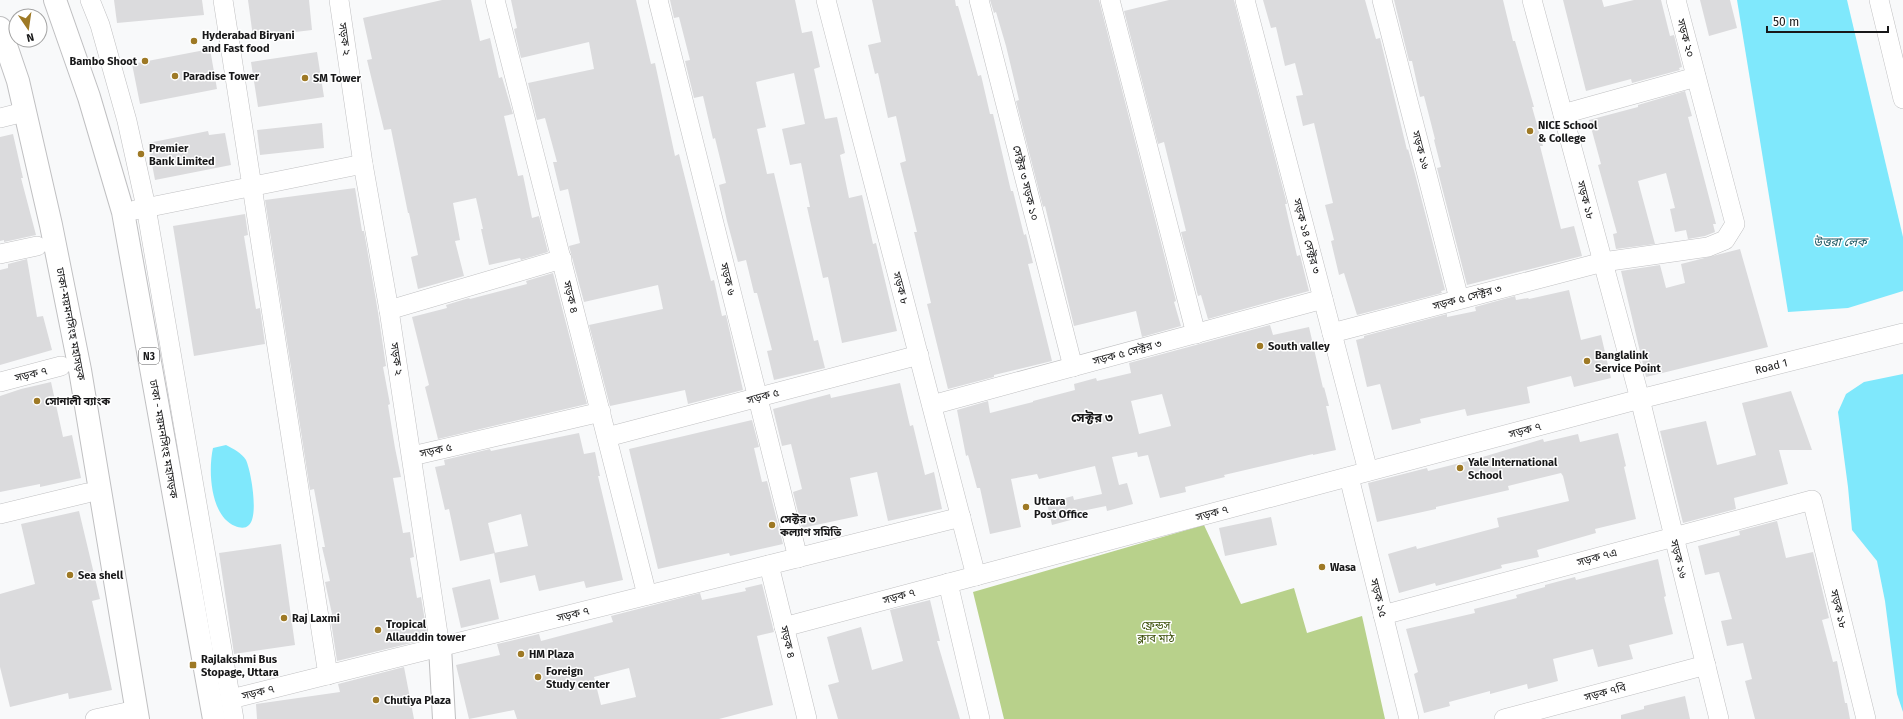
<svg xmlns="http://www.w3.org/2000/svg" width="1903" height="719" viewBox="0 0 1903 719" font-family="'Fira Sans','Noto Sans Bengali',sans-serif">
<rect width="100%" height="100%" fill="#f8f9fa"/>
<polygon fill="#b8d18b" points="1204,525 1241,604 1294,588 1307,633 1362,616 1385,719 1004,719 973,592"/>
<g fill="#7fe8fc">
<polygon points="1737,0 1847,0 1903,237 1903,291 1848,308 1788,312"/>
<polygon points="1903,374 1903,712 1897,694 1885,601 1877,561 1852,530 1848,487 1838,412 1846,394 1864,382"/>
<path d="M226,445C232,448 242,453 246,460C251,471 259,516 249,525C245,529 240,528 235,526C210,516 208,470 213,448Z"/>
</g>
<g fill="#dbdbdd" fill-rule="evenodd">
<polygon points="114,0 202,0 204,15 117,23"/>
<polygon points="248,0 309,0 312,30 253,37"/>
<polygon points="442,0 471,0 480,41 490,38 499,78 502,77 513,114 504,116 518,176 523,175 532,218 539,216 548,252 521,260 520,258 489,265 481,229 483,229 476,198 453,203 460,240 455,241 464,276 418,289 411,257 418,255 409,213 408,213 391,129 384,130 367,60 372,59 363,18"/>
<polygon points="511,0 636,0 651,64 655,63 675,156 679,154 711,281 714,280 722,316 726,315 743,390 688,404 685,390 610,406 589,325 663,309 658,285 584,302 569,246 580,243 568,189 560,191 553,162 557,162 545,118 537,120 528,83 594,69 589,42 521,58 514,29 517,28"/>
<polygon points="670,0 795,0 802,33 812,31 820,67 814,69 825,119 837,117 845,153 840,155 849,198 862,195 873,244 876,243 897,331 842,343 828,277 823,278 807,207 810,207 801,163 790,165 782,129 805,124 794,73 756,82 766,127 757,129 767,174 774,173 814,341 818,340 825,368 774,380 767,351 772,350 757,293 754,293 746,260 738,262 727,221 719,185 726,183 715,138 713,139 703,96 694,98 685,61 690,60 679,17 674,18"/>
<polygon points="872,0 955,0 956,6 958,6 978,76 981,75 990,114 993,114 1011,191 1013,191 1024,235 1026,234 1033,263 1028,264 1052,361 994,375 994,377 948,389 927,304 931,303 914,232 917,232 900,163 906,161 896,116 888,118 878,73 875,74 868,45 881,42"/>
<polygon points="990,0 1099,0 1176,301 1174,302 1181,326 1142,337 1136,311 1074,326 1045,206 1043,207 1016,101 1019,100 1006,46 996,12 994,13"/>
<polygon points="1169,0 1234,0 1287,204 1285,204 1297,256 1300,255 1309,291 1208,319 1201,295 1198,296 1181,232 1186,231 1164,142 1158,144 1124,11"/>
<polygon points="1263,0 1365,0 1376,39 1380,38 1407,150 1408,149 1415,174 1445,290 1441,291 1442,293 1357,315 1344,273 1339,275 1331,241 1334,240 1325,205 1333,203 1314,123 1303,126 1296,96 1303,95 1295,63 1285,66 1276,27 1271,28"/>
<polygon points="1394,0 1503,0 1513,41 1515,41 1534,107 1532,107 1543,146 1540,146 1561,229 1574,226 1582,256 1467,285 1437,168 1441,167 1434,140 1435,139 1424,96 1420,97 1412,61 1409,61"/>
<polygon points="1563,0 1602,0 1604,7 1634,0 1661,0 1670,36 1674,35 1682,67 1679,68 1680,70 1632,83 1631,79 1586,91"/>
<polygon points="1700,0 1730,0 1737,28 1709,36"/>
<polygon points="210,49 217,89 140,104 132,64"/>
<polygon points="317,52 324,97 258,107 251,62"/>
<polygon points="1685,91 1692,116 1688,117 1716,224 1713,224 1715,232 1705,236 1688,239 1686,230 1675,232 1670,209 1675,208 1666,173 1638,181 1655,244 1616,249 1613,234 1617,233 1598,165 1601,164 1589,120 1638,107 1638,105"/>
<polygon points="322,123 324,148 260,155 257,130"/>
<polygon points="208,131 209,135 225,133 231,165 155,180 148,143"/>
<polygon points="13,134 23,178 21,178 36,235 4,242 4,240 0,241 0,137"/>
<polygon points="355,188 362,231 364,231 378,312 386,366 383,367 390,404 388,405 395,448 401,477 393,478 403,533 410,532 414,557 410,558 417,598 421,597 428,639 337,661 330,615 332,614 325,582 330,581 322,547 325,547 314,489 310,490 265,200"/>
<polygon points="245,214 248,235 244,236 256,309 260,308 265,344 194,356 173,226"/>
<polygon points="1740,249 1768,347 1646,377 1621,271 1660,265 1666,288 1685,283 1681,264"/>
<polygon points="27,259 37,317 43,316 52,350 0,365 0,270 8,268 8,264"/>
<polygon points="553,273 587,404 438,439 425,387 429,385 412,317 447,308 446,305 469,298 470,299 527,284 526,281"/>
<polygon points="1569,290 1581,340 1601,335 1611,378 1574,387 1571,376 1527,387 1530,403 1467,416 1465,409 1420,419 1421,423 1392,430 1380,384 1367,387 1356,340 1364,338 1364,336 1447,314 1447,317 1476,311 1475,307 1515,296 1516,300 1528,298 1529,299"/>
<path d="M1270,325L1273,335L1309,327L1323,388L1324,387L1329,406H1326L1336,450L1313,455V454L1224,475L1225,477L1185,487L1186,492L1160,498L1148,455L1138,457L1137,452L1112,457L1119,485L1127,483L1133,504L1107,511L1106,506L1077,512L1078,518L1052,525L1047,503L1073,496L1074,500L1102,494L1095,466L1039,479L1037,474L1011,479L1021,527L990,534L980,488H977L968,455L966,456L957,410L988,401L990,413L1033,402V401L1075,390L1074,384L1096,378L1097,381L1131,373L1129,363ZM1162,394L1171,426L1139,434L1131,401Z"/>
<polygon points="51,382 63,437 72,435 81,478 40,487 40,484 0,492 0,396 21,389"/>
<polygon points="900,383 910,426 913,425 925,475 934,472 942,509 888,521 877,472 850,478 858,516 802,528 793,492 802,489 791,444 782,446 773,409 830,394 831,398"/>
<polygon points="1791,391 1812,450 1779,450 1788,484 1734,498 1736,509 1683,523 1660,431 1706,421 1717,465 1756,455 1742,403"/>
<polygon points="752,420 759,447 754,448 762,482 767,481 783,544 730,556 729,553 658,569 629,449"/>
<polygon points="579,433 584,454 595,452 600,476 598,476 623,580 586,588 584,581 539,591 535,575 500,583 494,553 528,546 521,514 488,523 495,553 460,561 449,509 445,510 435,467 445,465 444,460 490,449 491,451"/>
<polygon points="1618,433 1626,466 1624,467 1636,519 1595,529 1596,533 1537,550 1539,557 1501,565 1502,568 1436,586 1435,583 1399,593 1388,554 1416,546 1417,549 1499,527 1497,518 1569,501 1563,476 1561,473 1508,486 1509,490 1436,507 1436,509 1377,522 1368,483 1427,468 1428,471 1476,459 1543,439 1544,442 1578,434 1580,442"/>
<polygon points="79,511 100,599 92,601 112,690 69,699 68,693 10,707 0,667 0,594 35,584 21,524"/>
<polygon points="1271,517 1277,545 1225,556 1219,528"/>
<polygon points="1777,521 1786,558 1813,552 1829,618 1822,620 1833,662 1837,661 1845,703 1847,703 1850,719 1755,719 1745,681 1752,679 1743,643 1727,646 1721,621 1732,619 1719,572 1705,575 1698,546 1740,535 1739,531"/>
<polygon points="281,544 295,645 234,654 219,553"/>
<polygon points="1658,559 1666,596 1664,597 1673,634 1629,645 1633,659 1598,667 1593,649 1553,659 1558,681 1528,689 1527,684 1490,694 1490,691 1449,702 1450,706 1424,713 1414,674 1418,672 1406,629 1475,613 1474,609 1517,598 1516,595 1545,587 1545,585 1575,577 1576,580"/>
<polygon points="490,579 499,619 461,628 452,588"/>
<path d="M762,584L774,632L757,636L773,705L719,719H517L514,710L469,719L456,665L500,655L497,644L539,634L541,641L613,622L611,616L700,593L702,600L746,591L745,588ZM629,668L636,697L601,705L594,677Z"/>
<polygon points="930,600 940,641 937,641 960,719 838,719 828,685 839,682 827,637 861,627 872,670 903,661 890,610"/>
<polygon points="404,667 414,719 257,719 256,704 340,692 338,684"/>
<polygon points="1685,696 1690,719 1621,719 1621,715 1644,709 1644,706"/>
</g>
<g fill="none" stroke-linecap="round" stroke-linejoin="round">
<defs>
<g id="street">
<polyline points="90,0 100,25 127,121 146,207 234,719"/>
<polyline points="223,0 328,675"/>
<polyline points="339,0 363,164 389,310 440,647"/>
<polyline points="495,0 647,595"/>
<polyline points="658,0 798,558"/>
<polyline points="826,0 976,576"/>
<polyline points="979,0 1073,367"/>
<polyline points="1110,0 1196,334"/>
<polyline points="1245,0 1368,471"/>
<polyline points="1382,0 1459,299"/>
<polyline points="1532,0 1640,399 1719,719"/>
<polyline points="1879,0 1903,99"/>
<polyline points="1563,114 1696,77"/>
<polyline points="0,118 16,114"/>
<polyline points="135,210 363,164"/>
<polyline points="0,254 37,246"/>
<polyline points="389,310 562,259"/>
<polyline points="1332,333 1603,262 1708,247 1725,240 1735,224 1676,0"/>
<polyline points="0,382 61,366"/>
<polyline points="932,405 1323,299"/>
<polyline points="607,437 919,355"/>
<polyline points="412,456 601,412"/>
<polyline points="1349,477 1409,719"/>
<polyline points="0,514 87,493"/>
<polyline points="769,565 807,719"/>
<polyline points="948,583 980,719"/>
<polyline points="1383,615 1812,500 1866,719"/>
<path id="s1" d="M784,627L1640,399L1903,333"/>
<polyline points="231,699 961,517"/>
<polyline points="95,719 136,710"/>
<polyline points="1504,719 1706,665"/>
</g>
<polyline id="secondary" points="440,647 444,719"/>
<g id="highway">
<polyline points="55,0 89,97 123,212 214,719"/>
<polyline points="0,28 18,81 51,225 80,370 138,719"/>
</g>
</defs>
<use href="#street" stroke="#c0c0c2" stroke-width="20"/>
<use href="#secondary" stroke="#c0c0c2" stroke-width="24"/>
<use href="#highway" stroke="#c0c0c2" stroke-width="24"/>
<use href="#street" stroke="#fff" stroke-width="19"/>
<use href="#secondary" stroke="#fff" stroke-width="22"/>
<use href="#highway" stroke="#fff" stroke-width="22"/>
</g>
<g fill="#9e7925" stroke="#fff" stroke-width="1.5">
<circle cx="194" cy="41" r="4"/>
<circle cx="145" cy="61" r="4"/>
<circle cx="175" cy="76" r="4"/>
<circle cx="305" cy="78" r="4"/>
<circle cx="1530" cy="131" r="4"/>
<circle cx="141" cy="154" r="4"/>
<circle cx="1260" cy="346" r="4"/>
<circle cx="1587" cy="361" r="4"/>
<circle cx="37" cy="401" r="4"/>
<circle cx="1460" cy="468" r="4"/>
<circle cx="1026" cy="507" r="4"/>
<circle cx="772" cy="525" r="4"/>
<circle cx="1322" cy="567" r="4"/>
<circle cx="70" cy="575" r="4"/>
<circle cx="284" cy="618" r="4"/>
<circle cx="378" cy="630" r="4"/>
<circle cx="521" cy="654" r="4"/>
<rect x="189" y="661" width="8" height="8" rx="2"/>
<circle cx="538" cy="677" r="4"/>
<circle cx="376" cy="700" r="4"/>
</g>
<g text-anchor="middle" stroke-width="3" stroke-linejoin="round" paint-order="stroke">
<rect fill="#fff" stroke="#5d5d5e" stroke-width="1" x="139" y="348" width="20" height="16" rx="3"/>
<g font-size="10" font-weight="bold" fill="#181819">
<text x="149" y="360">N3</text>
</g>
<g font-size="11" font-weight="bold" fill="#181819" stroke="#fff" text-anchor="start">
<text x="202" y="39">Hyderabad Biryani<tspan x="202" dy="13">and Fast food</tspan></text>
<text x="137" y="65" text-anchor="end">Bambo Shoot</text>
<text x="183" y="80">Paradise Tower</text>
<text x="313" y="82">SM Tower</text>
<text x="1538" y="129">NICE School<tspan x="1538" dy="13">&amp; College</tspan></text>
<text x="149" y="152">Premier<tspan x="149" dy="13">Bank Limited</tspan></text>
<text x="1268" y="350">South valley</text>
<text x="1595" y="359">Banglalink<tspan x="1595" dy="13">Service Point</tspan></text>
<text x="45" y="405">সোনালী ব্যাংক</text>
<text x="1468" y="466">Yale International<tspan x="1468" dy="13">School</tspan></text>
<text x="1034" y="505">Uttara<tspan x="1034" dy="13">Post Office</tspan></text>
<text x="780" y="523">সেক্টর ৩<tspan x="780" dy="13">কল্যাণ সমিতি</tspan></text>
<text x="1330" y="571">Wasa</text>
<text x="78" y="579">Sea shell</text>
<text x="292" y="622">Raj Laxmi</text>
<text x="386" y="628">Tropical<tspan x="386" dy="13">Allauddin tower</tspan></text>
<text x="529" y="658">HM Plaza</text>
<text x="201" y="663">Rajlakshmi Bus<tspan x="201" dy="13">Stopage, Uttara</tspan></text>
<text x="546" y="675">Foreign<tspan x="546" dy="13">Study center</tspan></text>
<text x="384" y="704">Chutiya Plaza</text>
</g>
<g font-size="11" fill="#181819" stroke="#fff">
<text transform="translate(1686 38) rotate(75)" y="4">সড়ক ২০</text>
<text transform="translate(345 39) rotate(82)" y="4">সড়ক ২</text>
<text transform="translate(1421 150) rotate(75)" y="4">সড়ক ১৬</text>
<text transform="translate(1026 183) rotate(76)" y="4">সেক্টর ৩ সড়ক ১০</text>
<text transform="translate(1586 200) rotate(75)" y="4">সড়ক ১৮</text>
<text transform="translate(1307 236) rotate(75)" y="4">সড়ক ১৪ সেক্টর ৩</text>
<text transform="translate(728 279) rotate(76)" y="4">সড়ক ৬</text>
<text transform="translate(901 288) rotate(75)" y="4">সড়ক ৮</text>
<text transform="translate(571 297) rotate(76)" y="4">সড়ক ৪</text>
<text transform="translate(1467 297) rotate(-15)" y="4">সড়ক ৫ সেক্টর ৩</text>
<text transform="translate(71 324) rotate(79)" y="4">ঢাকা-ময়মনসিংহ মহাসড়ক</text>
<text transform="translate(1127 352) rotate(-15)" y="4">সড়ক ৫ সেক্টর ৩</text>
<text transform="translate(397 359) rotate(81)" y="4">সড়ক ২</text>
<text dy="4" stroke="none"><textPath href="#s1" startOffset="1021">Road 1</textPath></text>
<text transform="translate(31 374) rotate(-14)" y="4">সড়ক ৭</text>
<text transform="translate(763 396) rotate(-15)" y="4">সড়ক ৫</text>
<text transform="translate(1525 430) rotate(-15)" y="4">সড়ক ৭</text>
<text transform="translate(164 439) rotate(80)" y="4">ঢাকা - ময়মনসিংহ মহাসড়ক</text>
<text transform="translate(436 450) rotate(-13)" y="4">সড়ক ৫</text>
<text transform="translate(1212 513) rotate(-15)" y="4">সড়ক ৭</text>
<text transform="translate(1597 557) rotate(-15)" y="4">সড়ক ৭এ</text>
<text transform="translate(1679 559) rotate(76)" y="4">সড়ক ১৬</text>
<text transform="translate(899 596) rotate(-15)" y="4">সড়ক ৭</text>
<text transform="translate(1379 598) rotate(76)" y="4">সড়ক ১৫</text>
<text transform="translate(1839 609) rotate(76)" y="4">সড়ক ১৮</text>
<text transform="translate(573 614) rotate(-14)" y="4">সড়ক ৭</text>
<text transform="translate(788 642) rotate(76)" y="4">সড়ক ৪</text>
<text transform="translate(258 692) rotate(-14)" y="4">সড়ক ৭</text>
<text transform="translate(1605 692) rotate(-15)" y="4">সড়ক ৭বি</text>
</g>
<g font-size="11" fill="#3c4f09" stroke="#fff">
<text x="1156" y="629">ফ্রেন্ডস<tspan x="1156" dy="13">ক্লাব মাঠ</tspan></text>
</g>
<g font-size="12" font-style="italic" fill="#215c67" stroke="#fff">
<text x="1840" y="246">উত্তরা লেক</text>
</g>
<g font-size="13" font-weight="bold" fill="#181819" stroke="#fff">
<text x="1092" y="422">সেক্টর ৩</text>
</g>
</g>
<g transform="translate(28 28) rotate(167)"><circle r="19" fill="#ffffff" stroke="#a3a3a3"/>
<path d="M0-3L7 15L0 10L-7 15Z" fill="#9e7925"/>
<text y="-6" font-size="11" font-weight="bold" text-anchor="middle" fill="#181819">N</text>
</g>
<path d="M1767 26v6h121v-6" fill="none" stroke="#181819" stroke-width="2"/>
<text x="1773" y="26" font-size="12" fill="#181819" stroke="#ffffff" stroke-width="3" paint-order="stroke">50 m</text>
</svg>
